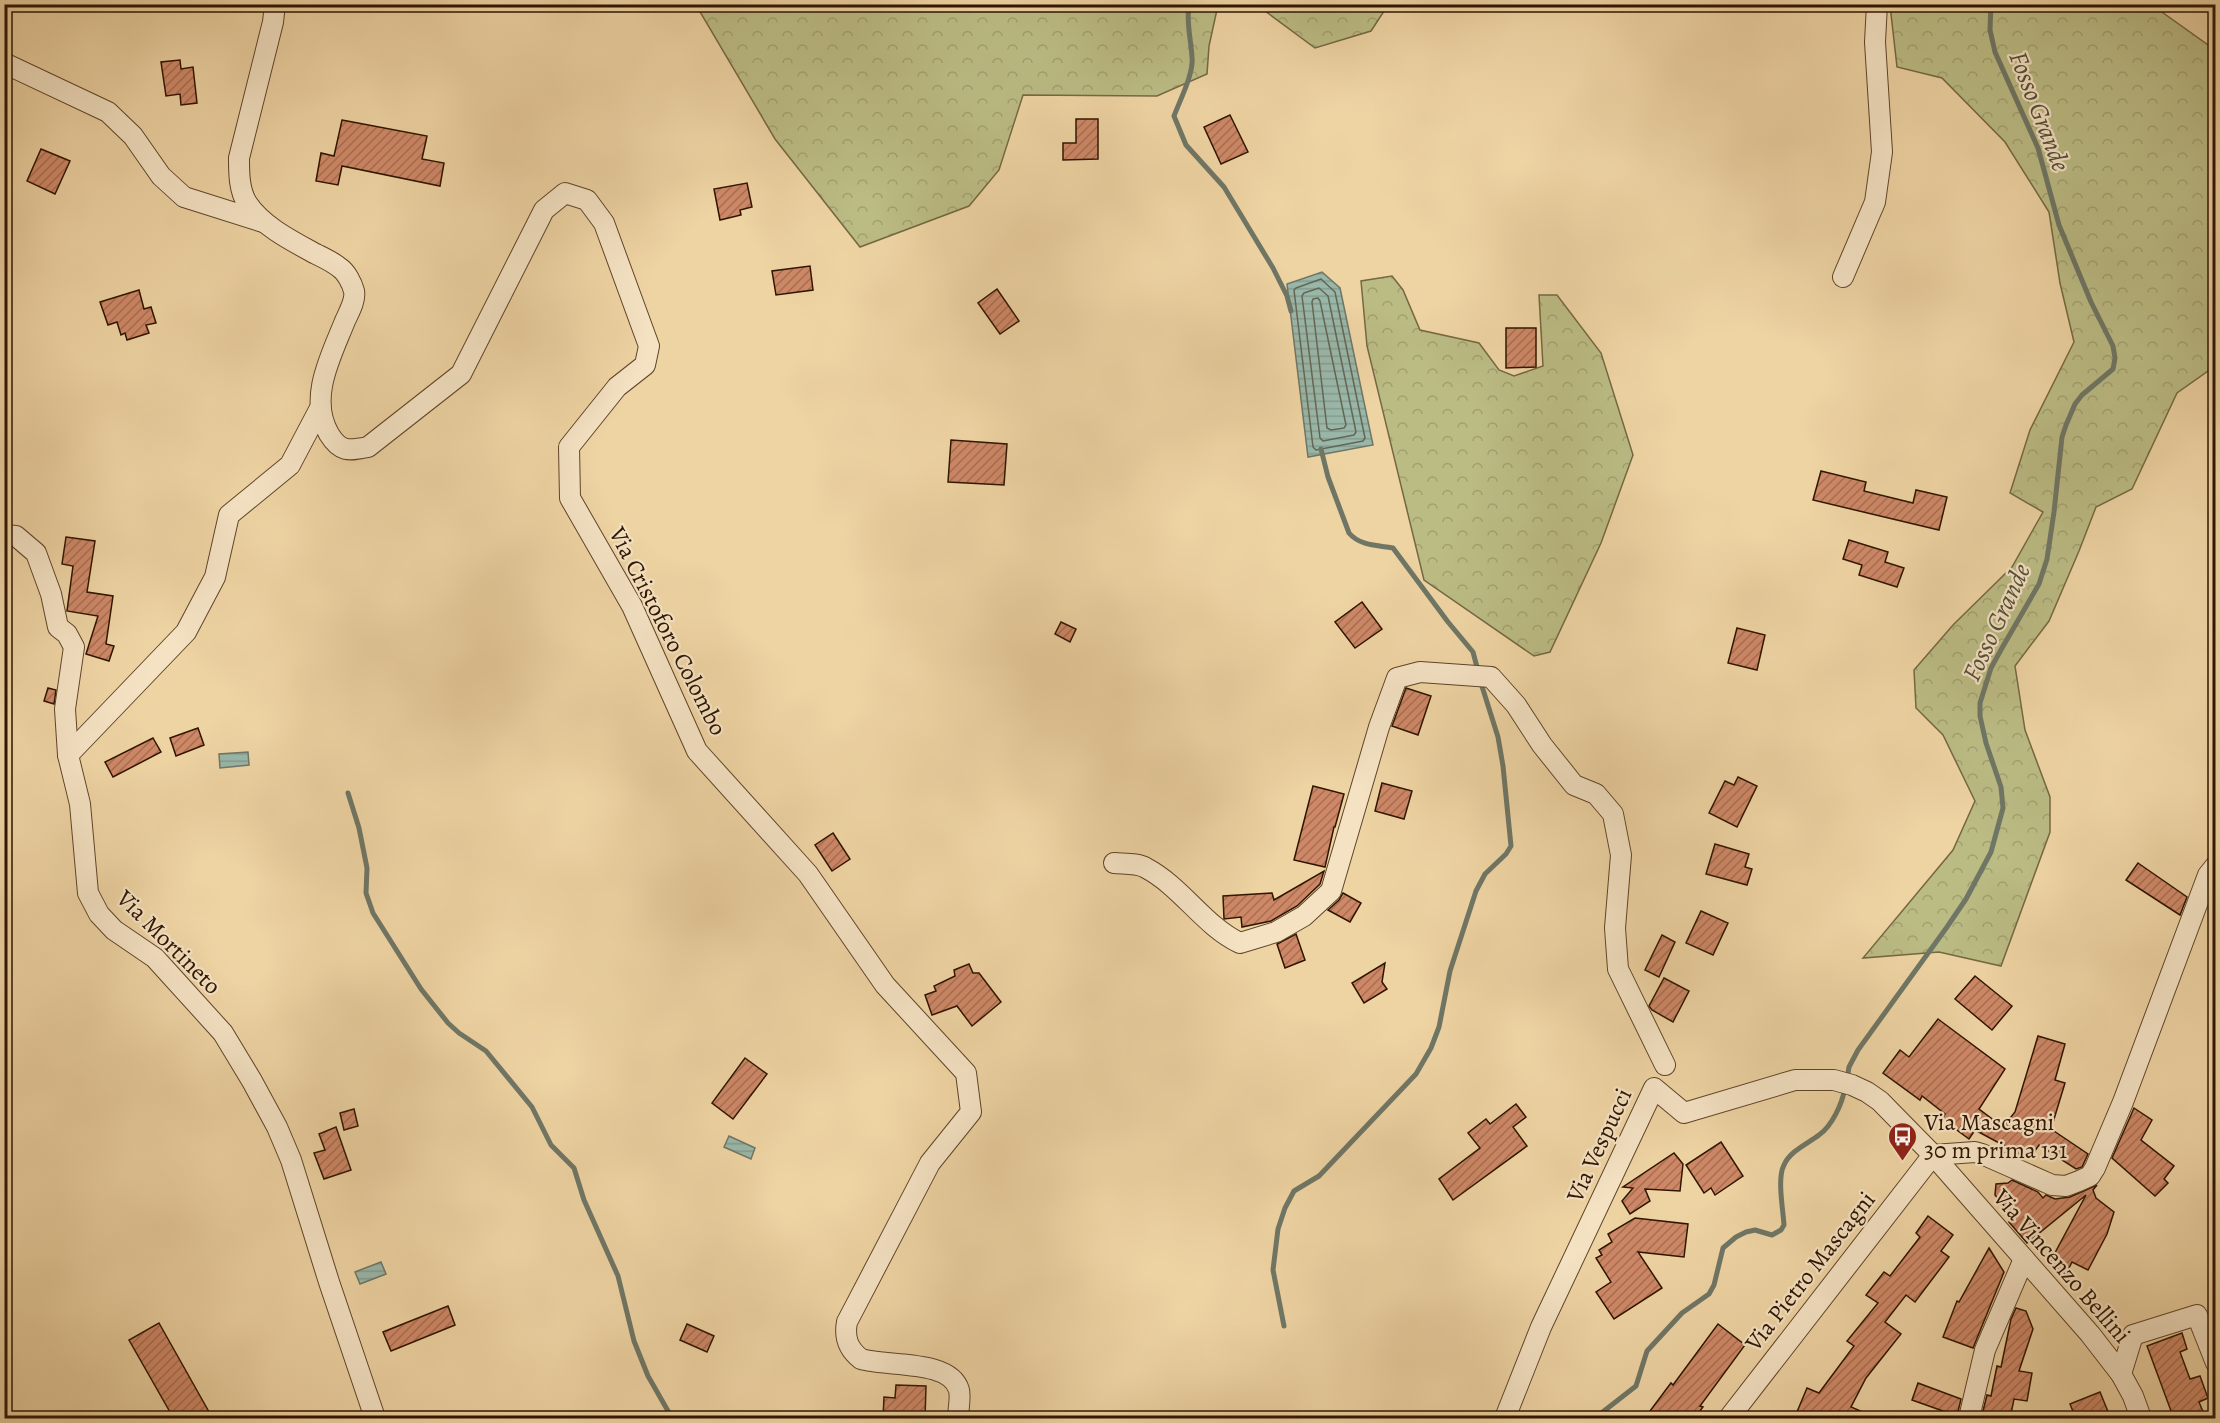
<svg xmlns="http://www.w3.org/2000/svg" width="2220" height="1423" viewBox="0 0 2220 1423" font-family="Alegreya,serif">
<defs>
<pattern id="forest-crowns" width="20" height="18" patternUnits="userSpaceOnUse" patternTransform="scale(1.5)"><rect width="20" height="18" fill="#bbbb84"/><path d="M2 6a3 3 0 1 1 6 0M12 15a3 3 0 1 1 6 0" fill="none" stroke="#a1a070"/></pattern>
<pattern id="water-rules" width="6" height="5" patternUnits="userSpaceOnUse" patternTransform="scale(1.5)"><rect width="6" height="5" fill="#99b7a9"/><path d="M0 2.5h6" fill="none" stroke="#849c90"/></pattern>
<pattern id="building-hatch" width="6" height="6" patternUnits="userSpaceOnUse" patternTransform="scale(1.5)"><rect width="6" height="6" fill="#ce8867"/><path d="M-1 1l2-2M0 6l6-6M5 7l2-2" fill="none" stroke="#a86e52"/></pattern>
</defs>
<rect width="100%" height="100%" fill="#eed3a3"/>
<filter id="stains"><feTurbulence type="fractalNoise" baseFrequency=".00333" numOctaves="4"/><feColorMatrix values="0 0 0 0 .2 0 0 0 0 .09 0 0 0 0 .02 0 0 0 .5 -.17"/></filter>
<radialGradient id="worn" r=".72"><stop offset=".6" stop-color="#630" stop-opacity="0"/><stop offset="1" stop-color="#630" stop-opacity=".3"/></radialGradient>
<g fill="url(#forest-crowns)" stroke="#756842" stroke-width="1.5">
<polygon points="696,5 1218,5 1209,46 1207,74 1157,96 1023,95 999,170 969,206 860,247 775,139"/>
<polygon points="1245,5 1388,5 1371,31 1315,48 1265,11"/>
<polygon points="1890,5 2152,5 2215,50 2215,366 2177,393 2132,489 2096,507 2079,551 2049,621 2015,666 2025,730 2050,797 2050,832 2001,966 1939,952 1863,958 1953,850 1975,801 1943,735 1916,708 1914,670 1953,625 2012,567 2043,512 2010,493 2030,430 2074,342 2060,283 2049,212 2005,142 1942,78 1897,67"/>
<polygon points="1392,276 1403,290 1420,330 1479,343 1499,370 1514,376 1543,366 1539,295 1557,295 1601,353 1633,455 1601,543 1550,652 1534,656 1424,580 1367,346 1361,281"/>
</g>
<g fill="url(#water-rules)" stroke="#6f7665" stroke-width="1.5">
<polygon points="1322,272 1340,288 1373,445 1308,457 1287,284"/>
<polygon points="248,752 249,765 220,768 219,754"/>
<polygon points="729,1136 755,1148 751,1159 724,1147"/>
<polygon points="381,1262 386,1274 360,1284 355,1272"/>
</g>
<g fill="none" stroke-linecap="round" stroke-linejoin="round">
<g stroke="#646654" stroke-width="1.5">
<polygon points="1321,279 1335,292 1365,438 1363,441 1316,450 1313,447 1294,290 1296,288"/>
<polygon points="1319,288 1328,296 1356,432 1354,435 1323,441 1320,438 1302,296 1304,293"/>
<polygon points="1318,298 1320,301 1346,425 1344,428 1331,430 1327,428 1312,302 1313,299"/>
</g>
<g stroke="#6f7665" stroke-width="5">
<path d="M1189,4C1186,23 1191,39 1192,57C1194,73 1180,100 1174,116L1186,145L1224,187L1273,268L1287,296L1291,311"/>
<path d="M1321,449L1328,477L1349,533C1360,546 1377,545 1393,548L1448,622L1473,652L1478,671"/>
<polyline points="348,793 359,828 367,868 366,893 373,913 421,989 448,1023 459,1033 486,1051 532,1107 551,1145 574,1168 584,1200 618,1276 634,1341 648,1376 672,1418"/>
<polyline points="1847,1079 1849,1067 1858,1050 1947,927 1966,899 1991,852 2003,808 2001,787 1986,743 1980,716 1980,703 1991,668 2002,648 2039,584 2047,559 2054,512 2062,437 2066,425 2075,404 2082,395 2113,369 2115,358 2113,346 2091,302 2059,225 2038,148 1995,52 1990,30 1991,4"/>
<polyline points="1284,1326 1273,1270 1278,1229 1285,1208 1294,1191 1319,1176 1416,1074 1431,1048 1439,1027 1450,971 1476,891 1485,874 1506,854 1511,846 1503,766 1498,737 1480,680"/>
<path d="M1595,1418L1636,1386L1647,1351L1682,1313L1709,1294L1714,1285L1723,1248L1736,1237L1746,1232L1755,1230L1772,1235L1781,1230L1784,1225C1783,1209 1777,1178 1784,1165C1790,1151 1807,1144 1819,1135C1832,1126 1842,1104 1845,1088"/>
</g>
</g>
<g fill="url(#building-hatch)" stroke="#2f1500" stroke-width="1.5">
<polygon points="180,60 181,69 193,67 197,103 181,105 180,94 166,96 161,62"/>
<polygon points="1230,115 1248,152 1221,164 1204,127"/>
<polygon points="1076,119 1098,119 1098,159 1063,160 1063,143 1076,143"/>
<polygon points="342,120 427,136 422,159 444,163 440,186 342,166 338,185 316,181 321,153 334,156"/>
<polygon points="41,149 70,161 55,194 27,181"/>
<polygon points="747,183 752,207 740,210 741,215 720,220 714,189"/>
<polygon points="810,266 813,290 776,295 772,271"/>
<polygon points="997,289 1019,321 1000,334 978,303"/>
<polygon points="139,290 144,309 151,307 156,323 146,325 149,333 127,340 125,333 121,335 117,322 108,325 100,302"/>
<polygon points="1506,328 1536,328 1536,367 1506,368"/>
<polygon points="951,440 1007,444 1004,485 948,482"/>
<polygon points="1821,471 1866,482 1864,491 1913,503 1916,490 1947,497 1939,530 1813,500"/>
<polygon points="66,537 95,541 87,592 113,596 106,644 114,646 109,661 86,654 98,616 67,611 73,566 62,564"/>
<polygon points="1849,540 1888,552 1885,562 1904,568 1897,587 1859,575 1862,565 1843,559"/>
<polygon points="1362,602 1382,629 1355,648 1335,622"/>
<polygon points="1061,622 1076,629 1070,642 1055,634"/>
<polygon points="1737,628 1765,635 1757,670 1728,663"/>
<polygon points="48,688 56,690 54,704 44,701"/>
<polygon points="1406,688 1431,696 1418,735 1392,726"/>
<polygon points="198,728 204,745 176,756 170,738"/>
<polygon points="153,738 161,752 113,777 105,762"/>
<polygon points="1738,777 1757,786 1737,827 1709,813 1725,781 1734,785"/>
<polygon points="1382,783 1412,791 1404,819 1375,811"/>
<polygon points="1313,786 1344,794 1335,827 1334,827 1325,867 1294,860"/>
<polygon points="833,833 850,859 832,871 815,845"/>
<polygon points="1715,844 1749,854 1745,867 1752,869 1747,885 1706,874"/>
<polygon points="2138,863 2187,897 2180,915 2126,880"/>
<polygon points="1324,871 1320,884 1297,906 1271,921 1242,927 1241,917 1224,919 1223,896 1272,893 1274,900"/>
<polygon points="1343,893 1361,903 1350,922 1328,910 1339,900"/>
<polygon points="1701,911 1728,923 1713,955 1686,943"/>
<polygon points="1296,934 1305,960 1285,968 1277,944"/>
<polygon points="1662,935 1675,942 1659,977 1645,970"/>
<polygon points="1385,963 1382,982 1387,989 1364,1003 1352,983"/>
<polygon points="969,964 973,973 979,973 1001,1002 972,1026 957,1006 932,1015 925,995 936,991 934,986 955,976 954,970"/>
<polygon points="1975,976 2012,1006 1992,1030 1955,999"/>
<polygon points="1664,978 1689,991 1673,1022 1652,1010 1649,1006"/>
<polygon points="1938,1019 2005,1069 1979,1109 2003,1127 2015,1112 2038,1036 2065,1044 2055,1080 2065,1083 2051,1129 2088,1154 2082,1167 2076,1169 2039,1145 2029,1159 1975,1130 1969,1139 1942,1119 1945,1114 1922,1096 1920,1100 1883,1073 1900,1050 1909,1057"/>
<polygon points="745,1058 767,1074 733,1119 712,1103"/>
<polygon points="1516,1104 1526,1117 1513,1127 1527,1146 1453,1200 1439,1179 1480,1148 1468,1133 1486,1119 1490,1124"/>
<polygon points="2134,1108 2152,1120 2141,1140 2174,1166 2164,1179 2168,1183 2155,1196 2112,1158"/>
<polygon points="354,1109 358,1126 344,1130 340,1113"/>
<polygon points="336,1127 351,1170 324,1179 314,1153 325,1150 319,1134"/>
<polygon points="1721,1142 1743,1176 1715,1195 1711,1188 1704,1193 1686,1165"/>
<polygon points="1674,1153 1683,1164 1680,1191 1645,1189 1650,1201 1630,1214 1622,1201 1633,1188 1623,1187"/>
<polygon points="2012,1180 2038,1192 2043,1198 2046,1195 2055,1199 2070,1197 2097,1185 2093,1190 2096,1198 2114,1212 2107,1234 2088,1270 2072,1262 2066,1274 2049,1264 2086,1195 2027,1243 2009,1222 2014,1217 1995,1195 1996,1184 2008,1183"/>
<polygon points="1928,1216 1953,1235 1941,1251 1949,1257 1915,1302 1906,1295 1885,1322 1901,1334 1866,1378 1851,1407 1879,1419 1794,1419 1807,1388 1819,1393 1854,1346 1847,1341 1878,1303 1866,1295 1884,1272 1890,1276 1920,1237 1916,1233"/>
<polygon points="1635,1218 1688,1224 1684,1257 1638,1252 1662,1288 1614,1319 1596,1292 1611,1282 1596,1258 1602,1255 1599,1250 1612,1242 1608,1234"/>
<polygon points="1989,1248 2004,1272 1973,1348 1943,1337 1957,1301 1959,1302"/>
<polygon points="448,1306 455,1325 391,1351 383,1332"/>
<polygon points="2016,1308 2026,1311 2033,1329 2019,1371 2032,1373 2027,1401 2014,1399 2010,1419 1981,1419 1987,1395 1991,1396 1997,1366 2001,1367 2011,1319"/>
<polygon points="159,1323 213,1419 174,1419 129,1340"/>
<polygon points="687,1324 714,1336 707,1352 680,1340"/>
<polygon points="1718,1324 1745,1345 1700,1406 1703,1407 1694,1419 1644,1419 1671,1383 1673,1385"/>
<polygon points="2182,1333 2187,1349 2180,1352 2190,1379 2200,1376 2208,1398 2199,1402 2206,1419 2174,1419 2147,1346"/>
<polygon points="1918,1383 1961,1399 1957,1416 1912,1400"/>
<polygon points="896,1385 926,1386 925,1419 883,1419 884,1397 895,1398"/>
<polygon points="2100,1392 2111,1419 2076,1419 2070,1404"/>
</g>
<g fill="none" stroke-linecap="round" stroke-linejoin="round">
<defs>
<g id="minor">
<path d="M275,4L273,22L239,158C239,173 239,190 247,203C262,226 292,241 316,254C324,258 333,262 340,268C346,272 352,283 354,291C356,300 349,312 345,321C331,356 308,398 329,434C340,452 348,451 368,447L461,374L544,210L565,193L587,200L604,223L649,346L645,365L617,387L569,447L570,498L632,606L697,751L808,874L885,985L966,1073L971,1112L930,1163L847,1322C844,1338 848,1349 861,1359C887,1367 950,1359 959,1390C961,1398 958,1410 958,1418"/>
<polyline points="4,63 108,112 133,136 161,176 184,197 263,222"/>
<polyline points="1843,277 1875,202 1882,152 1875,42 1877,4"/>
<polyline points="4,535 16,536 36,553 51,594 58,627 67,634 74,647 65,709 68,755 80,804 88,893 99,914 114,930 155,958 223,1033 252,1081 277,1127 291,1160 329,1282 375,1418"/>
<polyline points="68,755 186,632 215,577 229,515 290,465 320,408"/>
<path d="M1114,863C1124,864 1138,863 1146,868C1182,887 1204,926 1240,943L1276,932L1304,916L1331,891L1379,727L1397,678L1420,672L1491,677L1516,705L1542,745L1574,785L1596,794L1613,814L1621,855L1615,928L1618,969L1665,1065"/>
<polyline points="1933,1155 1975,1152 1982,1154 2052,1185 2066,1186 2079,1181 2090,1176 2095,1168 2123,1102 2208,875 2216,865"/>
<polyline points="2121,1374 2133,1335 2197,1315 2216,1363"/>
<polyline points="1505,1418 1541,1327 1654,1088 1684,1113 1795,1080 1834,1080 1852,1085 1867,1092 1880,1101 1933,1155 2090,1334 2121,1374 2133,1396 2141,1418"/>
<polyline points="1729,1418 1933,1155"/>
<polyline points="1969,1418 1985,1350 2024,1259"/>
</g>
</defs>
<use href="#minor" stroke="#5f4429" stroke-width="22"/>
<use href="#minor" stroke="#f4e2c3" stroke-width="20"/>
</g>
<defs>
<symbol id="bus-pin" viewBox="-11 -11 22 30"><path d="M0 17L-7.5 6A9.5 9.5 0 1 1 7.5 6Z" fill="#8f2418" stroke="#f4e2c3"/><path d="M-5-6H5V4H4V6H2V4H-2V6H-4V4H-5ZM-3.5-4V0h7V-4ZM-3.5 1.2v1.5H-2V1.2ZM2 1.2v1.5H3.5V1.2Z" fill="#fff"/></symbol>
</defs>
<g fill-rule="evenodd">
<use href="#bus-pin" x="1886" y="1120" width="33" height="45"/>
</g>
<g text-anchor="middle" stroke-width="4.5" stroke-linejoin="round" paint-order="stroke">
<g font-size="24" fill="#2f1500" stroke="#f4e2c3">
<text transform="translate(668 631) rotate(63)" y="8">Via Cristoforo Colombo</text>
<text transform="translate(169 942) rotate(45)" y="8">Via Mortineto</text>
<text transform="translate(1599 1145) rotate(-65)" y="8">Via Vespucci</text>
<text transform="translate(2062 1266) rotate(49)" y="8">Via Vincenzo Bellini</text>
<text transform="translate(1810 1271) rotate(-52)" y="8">Via Pietro Mascagni</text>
</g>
<g font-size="24" fill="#2f1500" stroke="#f4e2c3" text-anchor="start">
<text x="1924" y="1130">Via Mascagni<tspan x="1924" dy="28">30 m prima 131</tspan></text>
</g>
<g font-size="26" font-style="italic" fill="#544e3b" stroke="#f4e2c3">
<text transform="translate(2040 111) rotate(69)" y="9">Fosso Grande</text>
<text transform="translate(1996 622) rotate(-65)" y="9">Fosso Grande</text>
</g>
</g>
<rect width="2220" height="1423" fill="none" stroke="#eed3a3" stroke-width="24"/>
<rect x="6" y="6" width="2208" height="1411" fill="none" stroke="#2f1500" stroke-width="3"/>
<rect x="12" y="12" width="2196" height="1399" fill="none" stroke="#2f1500" stroke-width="1.5"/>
<rect width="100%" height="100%" filter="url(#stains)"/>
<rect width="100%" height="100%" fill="url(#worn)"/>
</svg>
